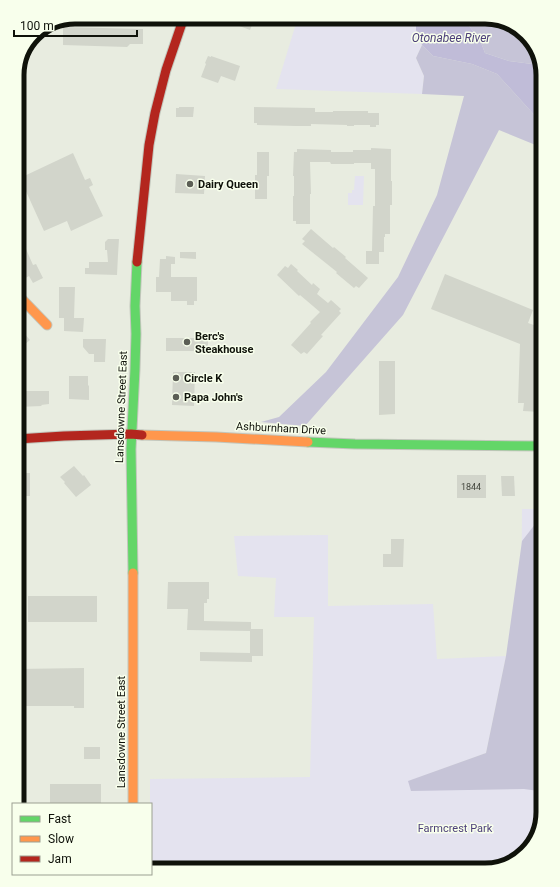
<svg xmlns="http://www.w3.org/2000/svg" width="560" height="887" viewBox="0 0 560 887" font-family="Roboto,sans-serif">
<rect width="100%" height="100%" fill="#e8ece0"/>
<g fill="#e4e3ef">
<polygon points="298,17 416,17 416,30 422,45 416,58 424,76 422,94 276,89"/>
<polygon points="355,176 364,176 363,205 348,205 348,193 352,193 352,190 354,190"/>
<polygon points="522,509 543,509 543,812 535,841 511,864 485,870 151,870 151,804 150,804 150,779 310,777 314,617 274,617 276,578 238,576 234,536 328,535 328,606 433,604 437,659 506,656 486,753 409,781 520,786"/>
</g>
<g fill="#c6c4d7">
<polygon points="462,17 489,17 517,27 537,49 540,65 509,61 485,53 480,40"/>
<polygon points="422,45 433,56 472,64 497,74 537,118 543,122 543,148 499,130 403,315 305,426 261,422 279,417 326,372 398,277 437,195 464,96 422,94 424,76 416,58"/>
<polygon points="543,514 543,812 535,840 539,791 524,789 411,791 408,781 486,753 506,656 522,541"/>
</g>
<polygon fill="#c0bcd8" points="416,17 462,17 480,40 485,53 509,61 540,65 543,75 543,122 537,118 497,74 472,64 433,56 422,45 416,30"/>
<g fill="#d2d5cb">
<polygon points="218,17 255,17 250,30 218,18"/>
<polygon points="63,27 143,29 143,44 130,44 127,47 63,45"/>
<polygon points="208,56 211,57 211,56 240,66 235,81 221,76 218,83 201,77 206,64 205,63"/>
<polygon points="179,107 194,107 193,117 176,117 176,108 179,108"/>
<polygon points="254,107 315,108 315,112 333,112 333,111 368,111 368,113 379,113 379,125 376,125 376,127 370,127 370,125 354,125 354,126 347,126 347,125 311,124 311,126 296,126 257,125 257,123 254,123"/>
<polygon points="371,148 391,149 391,181 392,181 392,205 390,205 390,234 385,234 385,237 384,237 384,252 379,252 379,264 366,264 366,251 372,251 373,206 375,206 375,169 371,169 371,163 354,163 354,164 331,164 330,162 310,162 311,194 310,194 310,224 296,224 296,221 293,221 293,196 294,196 294,176 293,176 294,152 297,152 297,149 331,150 331,152 353,152 353,150 371,150"/>
<polygon points="257,152 269,152 269,176 267,176 267,199 255,199 255,175 257,175"/>
<polygon points="73,153 85,180 90,178 93,185 89,187 103,216 71,231 67,221 44,231 20,178"/>
<polygon points="176,174 205,176 204,194 175,193"/>
<polygon points="311,229 333,248 334,247 346,257 345,258 368,278 359,288 356,286 354,288 336,273 337,272 302,244 305,241 302,239"/>
<polygon points="108,239 119,239 118,255 117,275 85,274 85,268 89,268 89,262 108,262 107,250 105,250 105,242"/>
<polygon points="26,249 33,265 36,264 43,278 33,283 29,276 22,280 17,270 17,253"/>
<polygon points="180,252 196,252 196,259 180,258"/>
<polygon points="166,256 175,257 175,264 171,264 171,277 197,277 197,301 194,301 194,305 187,305 187,301 171,301 171,292 156,292 156,277 159,277 160,259 166,259"/>
<polygon points="291,264 298,270 297,271 312,285 313,283 320,289 317,294 328,303 331,300 341,309 339,311 341,313 321,335 323,336 307,354 304,352 301,354 291,345 311,323 310,322 320,312 300,295 299,296 277,275 285,266 288,268"/>
<polygon points="445,274 533,310 528,323 543,328 543,374 541,412 523,411 524,403 518,403 520,344 431,309"/>
<polygon points="59,287 75,287 74,318 84,318 83,332 64,331 64,318 59,318"/>
<polygon points="22,331 30,340 24,345 21,342 17,345 17,335"/>
<polygon points="166,338 208,338 208,347 204,347 204,351 166,351"/>
<polygon points="83,339 106,339 105,362 94,362 94,354 89,354 83,347"/>
<polygon points="379,361 395,361 395,414 379,415"/>
<polygon points="173,372 195,372 194,406 172,405"/>
<polygon points="69,376 88,376 88,385 89,386 89,400 69,399"/>
<polygon points="17,391 49,391 49,404 41,405 42,406 17,407"/>
<polygon points="74,466 83,476 84,475 91,485 76,497 64,483 65,482 60,477"/>
<rect x="17" y="473" width="13" height="23"/>
<rect x="457" y="475" width="29" height="23"/>
<polygon points="501,476 514,476 515,496 502,496"/>
<polygon points="391,539 404,539 403,567 383,567 383,554 391,554"/>
<polygon points="168,582 209,582 209,599 207,599 207,603 204,603 204,621 251,622 251,629 263,629 263,656 252,656 252,662 200,661 200,652 250,653 250,631 187,630 188,609 167,609"/>
<rect x="28" y="596" width="69" height="26"/>
<polygon points="84,668 84,708 74,708 74,706 17,706 17,669"/>
<rect x="84" y="747" width="16" height="12"/>
<rect x="50" y="784" width="51" height="20"/>
</g>
<g fill="none" stroke-linecap="round" stroke-linejoin="round">
<defs>
<g id="fast">
<polyline points="308,442 355,444 543,446"/>
<polyline points="133,573 131,449 135,369 136,334 135,306 137,262"/>
</g>
<g id="slow">
<polyline points="17,294 47,325"/>
<polyline points="142,435 216,437 308,442"/>
<polyline points="133,573 133,804"/>
</g>
<g id="jam">
<polyline points="137,262 149,145 155,113 166,70 184,17"/>
<polyline points="17,439 64,436 131,434 142,435"/>
</g>
</defs>
<use href="#fast" stroke="#c2c6bc" stroke-width="11"/>
<use href="#slow" stroke="#c2c6bc" stroke-width="11"/>
<use href="#jam" stroke="#c2c6bc" stroke-width="11"/>
<use href="#fast" stroke="#63d668" stroke-width="9"/>
<use href="#slow" stroke="#ff974d" stroke-width="9"/>
<use href="#jam" stroke="#b3261e" stroke-width="9"/>
</g>
<g fill="#5b5e55" stroke="#f8ffec" stroke-width="1.5">
<circle cx="190" cy="184" r="4"/>
<circle cx="187" cy="342" r="4"/>
<circle cx="176" cy="378" r="4"/>
<circle cx="176" cy="397" r="4"/>
</g>
<g text-anchor="middle" stroke-width="3" stroke-linejoin="round" paint-order="stroke">
<g font-size="9" fill="#42453c">
<text x="471" y="490">1844</text>
</g>
<g font-size="11" font-weight="bold" fill="#0f120a" stroke="#f8ffec" text-anchor="start">
<text x="198" y="188">Dairy Queen</text>
<text x="195" y="340">Berc's<tspan x="195" dy="13">Steakhouse</tspan></text>
<text x="184" y="382">Circle K</text>
<text x="184" y="401">Papa John's</text>
</g>
<g font-size="11" fill="#0f120a" stroke="#f8ffec">
<text transform="translate(121 407) rotate(-88)" y="4">Lansdowne Street East</text>
<text transform="translate(281 428) rotate(3)" y="4">Ashburnham Drive</text>
<text transform="translate(121 732) rotate(-90)" y="4">Lansdowne Street East</text>
</g>
<g font-size="11" fill="#4c3f79" stroke="#f8ffec">
<text x="455" y="832">Farmcrest Park</text>
</g>
<g font-size="12" font-style="italic" fill="#4d407a" stroke="#f8ffec">
<text x="451" y="42">Otonabee River</text>
</g>
</g>
<path d="M0 0H560V887H0ZM75 24H485A51 51 0 0 1 536 75V812A51 51 0 0 1 485 863H75A51 51 0 0 1 24 812V75A51 51 0 0 1 75 24Z" fill="#f8ffec" fill-rule="evenodd"/>
<path fill="none" stroke="#0f120a" stroke-width="5" d="M75 24H485A51 51 0 0 1 536 75V812A51 51 0 0 1 485 863H75A51 51 0 0 1 24 812V75A51 51 0 0 1 75 24Z"/>
<rect x="12" y="803" width="140" height="72" fill="#f8ffec" stroke="#9ba092"/>
<rect x="20" y="816" width="20" height="6" fill="#63d668" stroke="#9ba092"/>
<text x="48" y="823" font-size="12" fill="#0f120a">Fast</text>
<rect x="20" y="836" width="20" height="6" fill="#ff974d" stroke="#9ba092"/>
<text x="48" y="843" font-size="12" fill="#0f120a">Slow</text>
<rect x="20" y="856" width="20" height="6" fill="#b3261e" stroke="#9ba092"/>
<text x="48" y="863" font-size="12" fill="#0f120a">Jam</text>
<path d="M14 30v6h123v-6" fill="none" stroke="#0f120a" stroke-width="2"/>
<text x="20" y="30" font-size="12" fill="#0f120a" stroke="#f8ffec" stroke-width="3" paint-order="stroke">100 m</text>
</svg>
